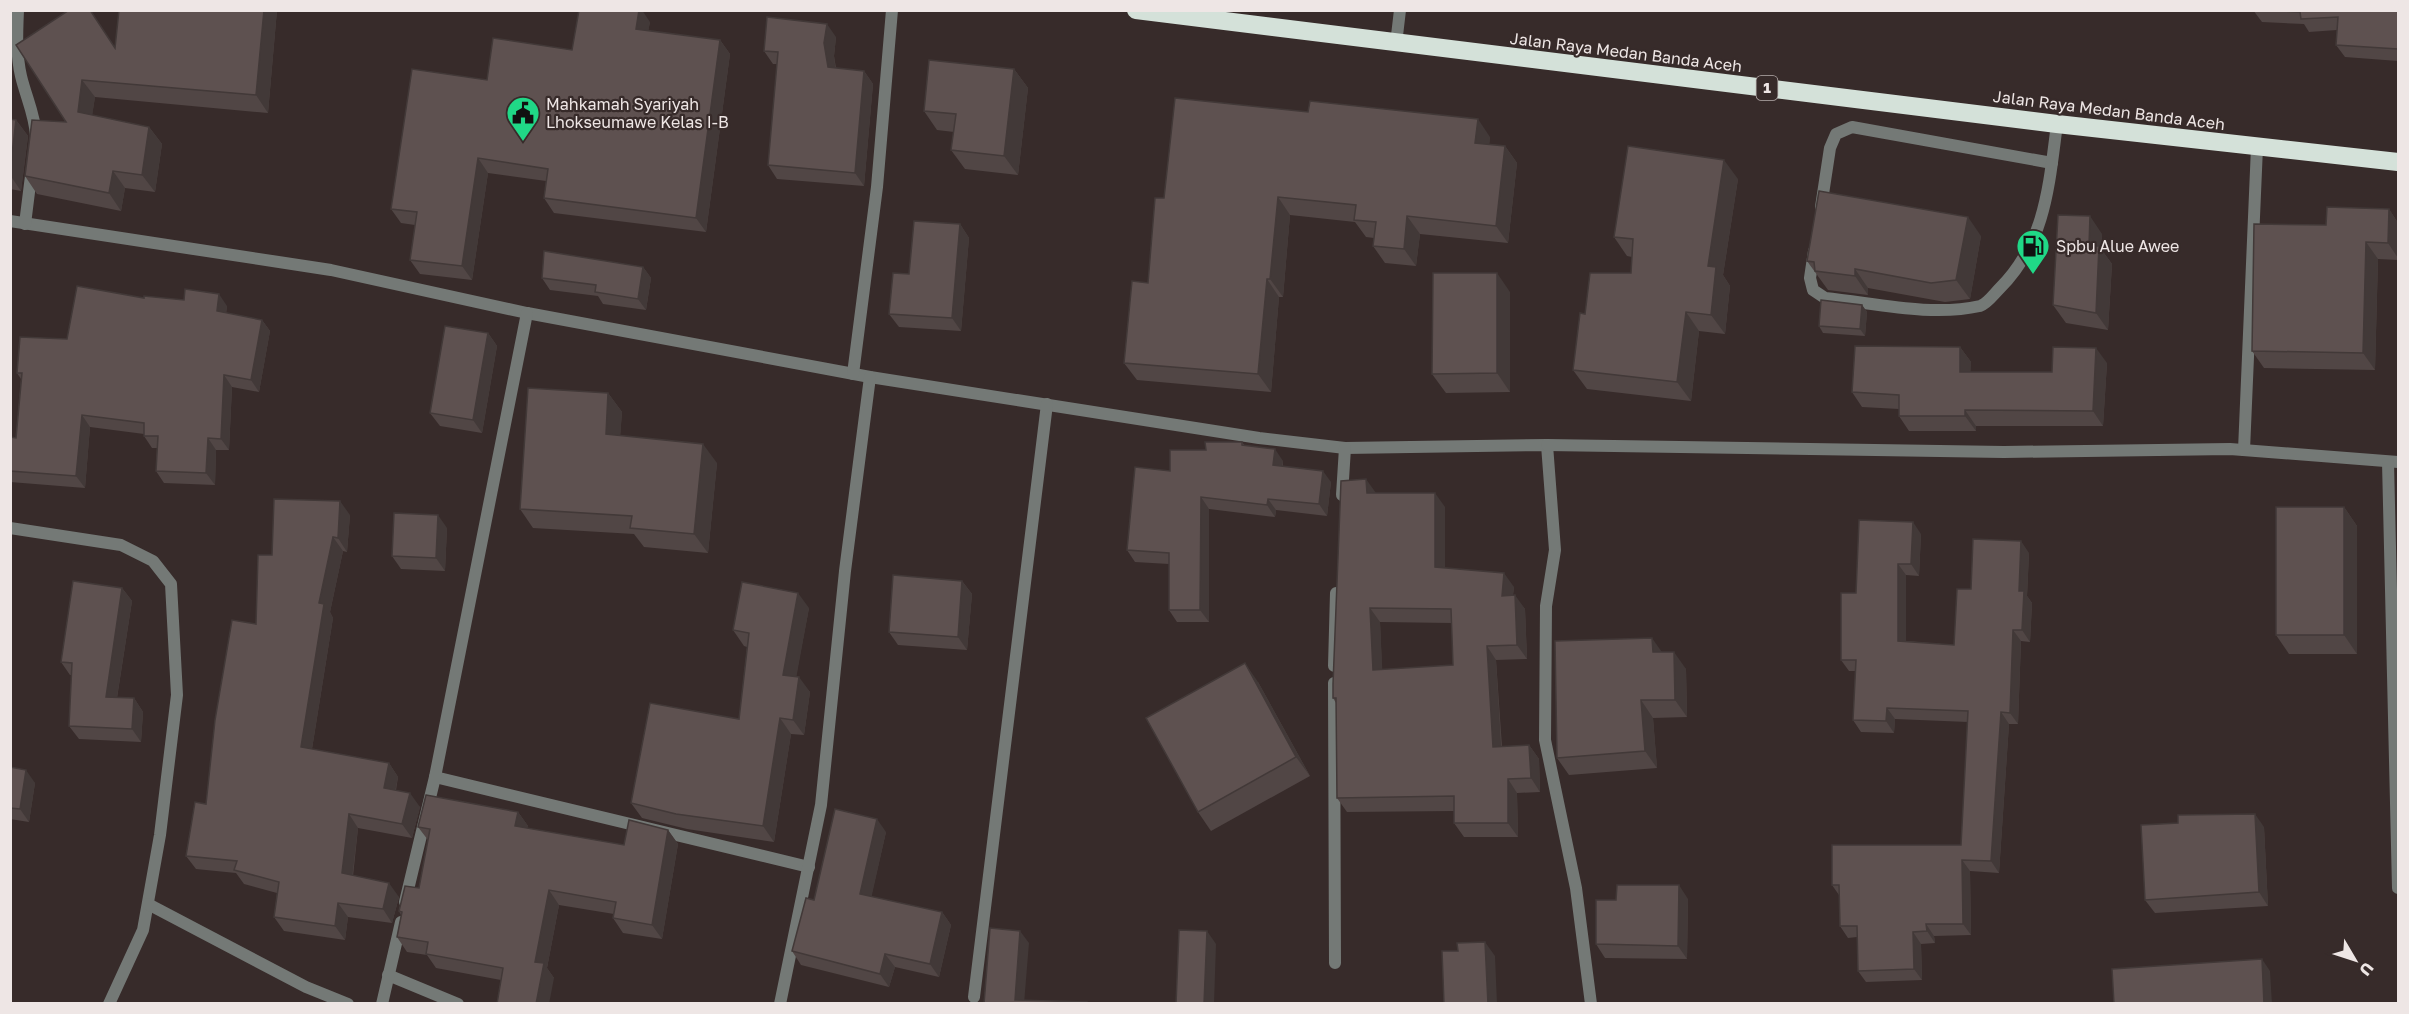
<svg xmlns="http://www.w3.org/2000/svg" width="2409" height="1014" viewBox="0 0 2409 1014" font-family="'Golos Text',sans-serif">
<rect width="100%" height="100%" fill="#372b2a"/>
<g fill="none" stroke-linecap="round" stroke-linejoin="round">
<g stroke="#747976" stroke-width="12">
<polyline points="1821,207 1830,148 1836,134 1852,127 2052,163"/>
<path d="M1814,251L1810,278L1813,290L1825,298C1875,303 1931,317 1980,306C1987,304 1994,294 2000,288C2046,242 2049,184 2057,124"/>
</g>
<g stroke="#747976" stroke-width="12">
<path d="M18,10C17,33 16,54 21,76C26,97 35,115 36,136"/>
<polyline points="1396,44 1400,10"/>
<polyline points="10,221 331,270 527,313 870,377 1259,438 1345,448 1547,445 1555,550 1546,606 1545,740 1576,888 1591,1004"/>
<polyline points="25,224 32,168"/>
<polyline points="853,374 877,187 892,10"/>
<polyline points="1547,445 2004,452 2230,449 2398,462"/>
<polyline points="2244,450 2257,147"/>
<polyline points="2388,462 2398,888"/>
<polyline points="1342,495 1345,448"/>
<polyline points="10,528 121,545 153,561 171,584 177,695 160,835 143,930 109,1004"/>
<polyline points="1334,666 1336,593"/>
<polyline points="1334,683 1335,963"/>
<polyline points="435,777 809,867"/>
<polyline points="405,902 435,777 527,313"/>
<polyline points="148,904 306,987 348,1004"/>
<polyline points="388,975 458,1004"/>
<polyline points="974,997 1047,404"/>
<polyline points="382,1004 401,922"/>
<polyline points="780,1004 821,805 845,571 870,377"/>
</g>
<polyline stroke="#d4e1d9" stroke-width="18" points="1136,10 2057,124 2398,162"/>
</g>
<g fill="#514645" fill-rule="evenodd">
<polygon points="277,10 268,113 95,97 92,115 149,127 162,144 155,192 125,188 121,211 37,194 25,176 66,122 16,45 115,47"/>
<polygon points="2253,10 2398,10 2398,61 2345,57 2336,45 2337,30 2309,32 2304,24 2262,22"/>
<polygon points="650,22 648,31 720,40 730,54 706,232 554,213 544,198 546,181 488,173 472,280 420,274 410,260 415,225 401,223 391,209 487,80"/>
<polygon points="836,37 834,56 836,68 864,71 873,84 864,186 777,179 768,165 777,64 773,64 764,51"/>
<polygon points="1014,69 1028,88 1018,175 965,169 951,150 954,132 937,130 924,111"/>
<polygon points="10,119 16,120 28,136 21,191 10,189"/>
<polygon points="1490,137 1489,144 1505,146 1517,163 1508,243 1420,234 1416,266 1385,263 1373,246 1374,238 1366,237 1355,222 1290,215 1283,297 1279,297 1271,392 1137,380 1124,363 1148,283 1164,198"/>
<polygon points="1738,179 1723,275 1730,286 1725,334 1699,331 1691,401 1587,389 1573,370 1585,314 1631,273 1632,257 1627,256 1614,237"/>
<polygon points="2389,209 2398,223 2398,260 2378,259 2375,370 2264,368 2252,351 2326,225"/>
<polygon points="960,224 969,238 961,331 899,327 889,314 909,274"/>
<polygon points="2102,234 2101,249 2112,264 2108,330 2066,323 2053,305"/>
<polygon points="1981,236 1970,299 1945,302 1868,288 1868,295 1828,290 1807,261"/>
<polygon points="643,267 651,278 646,310 603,304 598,296 550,290 542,278"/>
<polygon points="1510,292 1510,392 1446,393 1432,374"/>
<polygon points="144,298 227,306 226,313 262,320 270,331 259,392 232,387 229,450 216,450 215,485 164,483 156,471 157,448 152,448 144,436 144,434 90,427 85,488 10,482 10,437 16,438 21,379 17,373 67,339"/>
<polygon points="1862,305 1867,312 1865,336 1823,333 1819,326"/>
<polygon points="488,333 497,346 482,433 440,426 430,413"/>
<polygon points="1960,347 1971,362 1970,372 2052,372 2107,363 2103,426 1976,426 1976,431 1909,431 1899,416 1899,409 1862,407 1852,392"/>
<polygon points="608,393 622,412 620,436 717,463 708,553 644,547 634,534 533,528 520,509"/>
<polygon points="1242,442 1245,446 1283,461 1283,466 1331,482 1327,516 1276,510 1275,517 1209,509 1209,622 1177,622 1169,610 1169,564 1135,562 1127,550 1170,471 1206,450"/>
<path d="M1376,493L1445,507V568L1514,587L1513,595L1525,609L1527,659L1496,660L1502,747L1529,745L1539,759L1540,792L1517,793L1518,837H1464L1454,823V811L1347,812L1337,798L1336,703L1333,698ZM1380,622L1452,623L1453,665L1382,670Z"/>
<polygon points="2344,507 2357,526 2357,654 2289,654 2276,635"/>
<polygon points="350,515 347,552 343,551 330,612 333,618 312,749 389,763 398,777 396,790 420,807 412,838 358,828 353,876 399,897 392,923 348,917 345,940 284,931 274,917 277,893 244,884 236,873 196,869 186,856 206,804 256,624 272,555"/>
<polygon points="447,528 445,571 401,569 392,556"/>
<polygon points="1921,534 1919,576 1906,575 1906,641 1954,645 1971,589 2029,553 2027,596 2032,603 2030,642 2021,641 2018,724 2009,724 1999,873 1970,871 1971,935 1934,936 1935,943 1921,944 1922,980 1866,982 1858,971 1857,937 1848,938 1840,926 1839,895 1832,885 1961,845 1968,722 1895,719 1894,733 1861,732 1853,720 1856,671 1849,671 1841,660 1856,593"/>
<polygon points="962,581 972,594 967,650 898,645 889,632"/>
<polygon points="122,588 132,601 117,698 134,698 143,712 141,742 79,739 69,726 72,675 70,675 61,662"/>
<polygon points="809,608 796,676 810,692 804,735 791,734 774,842 687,829 642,818 631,803 739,719 747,647 744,646 733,630"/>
<polygon points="1662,652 1686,669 1687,717 1653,718 1657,768 1569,775 1557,758"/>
<polygon points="1258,682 1310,776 1211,831 1198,812"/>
<polygon points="10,767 35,783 29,822 10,819"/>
<polygon points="518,812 528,826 527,828 624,845 668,830 678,844 662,939 623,933 613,918 614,914 559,905 547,968 554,978 501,980 436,968 427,955 407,952 397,937 401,915 399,911 419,888 428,840 418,827"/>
<polygon points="2264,827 2268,906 2155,913 2145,900"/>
<polygon points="886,832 871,897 942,912 951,925 939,977 895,967 889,987 801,965 792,951 814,900"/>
<polygon points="1688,899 1687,959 1605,958 1596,944 1616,900"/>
</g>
<g fill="#423938">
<polygon points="264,10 277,10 268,113 256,95"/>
<polygon points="639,10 642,10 650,22 646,43 636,29"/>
<polygon points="827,24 836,37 834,56 837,81 828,67 824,43"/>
<polygon points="720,40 730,54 706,232 696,218"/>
<polygon points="1014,69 1028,88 1018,175 1004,156"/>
<polygon points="864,71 873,84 864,186 855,173"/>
<polygon points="82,80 95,97 90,130 78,112"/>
<polygon points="1478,119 1490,137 1488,160 1475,143"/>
<polygon points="16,120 28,136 21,191 10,175"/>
<polygon points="149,127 162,144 155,192 142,175"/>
<polygon points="1505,146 1517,163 1508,243 1496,226"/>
<polygon points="478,158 488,173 472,280 462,266"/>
<polygon points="1724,160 1738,179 1723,275 1730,286 1725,334 1711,315 1708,266"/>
<polygon points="113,171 125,188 121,211 109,193"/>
<polygon points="1278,197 1290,215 1283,297 1270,279"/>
<polygon points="2389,209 2398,223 2398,258 2388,243"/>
<polygon points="1407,216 1420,234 1416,266 1404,249"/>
<polygon points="2090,216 2102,234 2101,249 2112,264 2108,330 2096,313 2089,246"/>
<polygon points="1968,217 1981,236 1970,299 1956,280"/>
<polygon points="960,224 969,238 961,331 952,318"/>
<polygon points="2366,242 2378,259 2375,370 2363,353"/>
<polygon points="643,267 651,278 646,310 638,299"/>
<polygon points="1855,269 1868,288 1868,295 1855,276"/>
<polygon points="1497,273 1510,292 1510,392 1497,373"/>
<polygon points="1267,279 1279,297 1271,392 1258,374"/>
<polygon points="219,294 227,306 225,323 217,311"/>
<polygon points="1862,305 1867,312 1865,336 1860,329"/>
<polygon points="1686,312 1699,331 1691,401 1677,382"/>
<polygon points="262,320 270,331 259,392 251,380"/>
<polygon points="488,333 497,346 482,433 473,420"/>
<polygon points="1960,347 1971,362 1970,388 1960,372"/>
<polygon points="2096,348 2107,363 2103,426 2093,411"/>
<polygon points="224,375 232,387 229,450 221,439"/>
<polygon points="608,393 622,412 619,453 606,434"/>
<polygon points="1965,410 1976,426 1976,431 1965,416"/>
<polygon points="82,415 90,427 85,488 76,476"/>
<polygon points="208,438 216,450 215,485 206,473"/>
<polygon points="703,444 717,463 708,553 694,534"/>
<polygon points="1275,449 1283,461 1281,477 1273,465"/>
<polygon points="1323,471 1331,482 1327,516 1319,504"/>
<polygon points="1366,479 1376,493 1367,493"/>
<polygon points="1435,493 1445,507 1445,581 1435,567"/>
<polygon points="1201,497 1209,509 1209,622 1200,610"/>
<polygon points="1268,499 1276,510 1275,517 1267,505"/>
<polygon points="340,501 350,515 347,552 338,538"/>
<polygon points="2344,507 2357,526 2357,654 2344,635"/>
<polygon points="438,515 447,528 445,571 436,558"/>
<polygon points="1913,522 1921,534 1919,576 1911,564"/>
<polygon points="333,537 343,551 330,612 333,618 310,761 301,747 319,603"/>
<polygon points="2021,541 2029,553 2027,596 2032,603 2030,642 2022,630 2019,591"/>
<polygon points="1898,564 1906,575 1906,652 1898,641"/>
<polygon points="1504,573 1514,587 1511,610 1502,596"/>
<polygon points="962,581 972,594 967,650 958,637"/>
<polygon points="122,588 132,601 115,710 106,697"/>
<polygon points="798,593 809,608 794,690 783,675"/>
<polygon points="1515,595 1525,609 1527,659 1517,645"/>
<polygon points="1370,608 1380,622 1383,684 1373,670"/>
<polygon points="2013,630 2021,641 2018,724 2010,713"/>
<polygon points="1652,638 1664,655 1653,652"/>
<polygon points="1487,646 1496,660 1502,761 1493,747"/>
<polygon points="1674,652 1686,669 1687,717 1675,700"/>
<polygon points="1245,663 1258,682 1310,776 1296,757"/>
<polygon points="799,677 810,692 804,735 793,720"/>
<polygon points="134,698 143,712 141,742 132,729"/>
<polygon points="1641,700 1653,718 1657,768 1645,751"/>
<polygon points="1887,708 1895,719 1894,733 1886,721"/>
<polygon points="2001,712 2009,724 1999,873 1991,861"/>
<polygon points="780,718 791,734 774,842 763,826"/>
<polygon points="1529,745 1539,759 1540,792 1531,778"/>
<polygon points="389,763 398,777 393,802 384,788"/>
<polygon points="26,770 35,783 29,822 20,809"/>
<polygon points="1508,779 1517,793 1518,837 1508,823"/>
<polygon points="410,793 420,807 412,838 402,824"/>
<polygon points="518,812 528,826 525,841 515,826"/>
<polygon points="349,814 358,828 351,887 342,873"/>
<polygon points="2255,814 2264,827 2268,906 2259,892"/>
<polygon points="877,819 886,832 869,908 860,894"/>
<polygon points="668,830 678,844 662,939 652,925"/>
<polygon points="1962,860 1970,871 1971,935 1963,924"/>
<polygon points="389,883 399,897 392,923 383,909"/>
<polygon points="1679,885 1688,899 1687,959 1678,946"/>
<polygon points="549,890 559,905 547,968 554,978 549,1004 536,1004 535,962"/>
<polygon points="338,903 348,917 345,940 335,926"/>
<polygon points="942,912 951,925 939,977 930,964"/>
<polygon points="1926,924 1934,936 1935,943 1927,931"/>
<polygon points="1020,931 1029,943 1024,1004 1015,1000"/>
<polygon points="1207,931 1216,944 1214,1004 1204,1004"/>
<polygon points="1913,932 1921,944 1922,980 1914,969"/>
<polygon points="1485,942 1495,956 1497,1004 1488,1004"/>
<polygon points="885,954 895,967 889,987 880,974"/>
<polygon points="2262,959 2270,971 2272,1004 2264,1004"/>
</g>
<g fill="#5e5150" stroke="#423938" stroke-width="1.5" fill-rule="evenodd">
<polygon points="69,10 90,10 115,48 119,10 264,10 256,95 82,80 78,112 149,127 142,175 113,171 109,193 25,176 32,120 66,122 16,45"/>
<polygon points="579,10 639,10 636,29 720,40 696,218 544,198 548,169 478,158 462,266 410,260 417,212 391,209 412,69 487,80 493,38 572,50"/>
<polygon points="2264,10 2398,10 2398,49 2336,45 2338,17 2301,19 2300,12"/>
<polygon points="767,17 827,24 824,43 828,67 864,71 855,173 768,165 778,52 764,51"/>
<polygon points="929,60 1014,69 1004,156 951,150 956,114 924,111"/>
<polygon points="1175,98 1308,112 1310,101 1478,119 1475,143 1505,146 1496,226 1407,216 1404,249 1373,246 1376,222 1354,220 1356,205 1278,197 1270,279 1267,279 1258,374 1124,363 1132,281 1148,283 1155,198 1164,198"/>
<polygon points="10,119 16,120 10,171"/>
<polygon points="1628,146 1724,160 1708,266 1716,267 1711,315 1686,312 1677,382 1573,370 1580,313 1585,314 1590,273 1631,273 1633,239 1614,237"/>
<polygon points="1819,191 1968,217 1956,280 1931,283 1855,269 1855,276 1815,271 1814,262 1807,261"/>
<polygon points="2327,207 2389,209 2388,243 2366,242 2363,353 2252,351 2254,224 2326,225"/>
<polygon points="2058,215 2090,216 2089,246 2099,246 2096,313 2053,305"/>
<polygon points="914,221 960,224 952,318 889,314 893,273 909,274"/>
<polygon points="544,251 643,267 638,299 595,292 596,285 542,278"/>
<polygon points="1433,273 1497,273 1497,373 1432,374"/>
<polygon points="77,286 144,298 144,296 184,300 185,289 219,294 217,311 262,320 251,380 224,375 221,439 208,438 206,473 156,471 158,436 144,436 144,423 82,415 76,476 10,471 10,437 16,438 22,373 17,373 20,337 67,339"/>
<polygon points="1821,300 1862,305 1860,329 1819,326"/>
<polygon points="445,326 488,333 473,420 430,413"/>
<polygon points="1855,346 1960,347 1960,372 2052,372 2053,347 2096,348 2093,411 1965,410 1965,416 1899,416 1899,395 1852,392"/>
<polygon points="528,388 608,393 606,434 703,444 694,534 630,528 632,516 520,509"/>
<polygon points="1205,442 1242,442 1242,445 1275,449 1273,465 1323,471 1319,504 1268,499 1267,505 1201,497 1200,610 1169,610 1169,553 1127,550 1135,467 1170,471 1170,450 1206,450"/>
<path d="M1366,479L1367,493H1435V567L1504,573L1502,596L1515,595L1517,645L1487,646L1493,747L1529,745L1531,778L1508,779V823H1454V796L1337,798L1336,698H1333V684L1341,481ZM1370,608L1451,609L1453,665L1373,670Z"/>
<polygon points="274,499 340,501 338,538 333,537 319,603 324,604 301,747 389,763 384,788 410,793 402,824 349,814 342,873 389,883 383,909 338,903 335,926 274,917 279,882 234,870 237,861 186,856 195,802 206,804 215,720 232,620 256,624 258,555 272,555"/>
<rect x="2276" y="507" width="68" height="128"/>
<polygon points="394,513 438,515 436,558 392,556"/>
<polygon points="1859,520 1913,522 1911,564 1898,564 1898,641 1954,645 1957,589 1971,589 1973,539 2021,541 2019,591 2024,591 2022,630 2013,630 2010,713 2001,712 1991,861 1962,860 1963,924 1926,924 1927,931 1913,932 1914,969 1858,971 1857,926 1840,926 1839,885 1832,885 1832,845 1961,845 1968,711 1887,708 1886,721 1853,720 1856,660 1841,660 1841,593 1856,593"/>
<polygon points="893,575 962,581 958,637 889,632"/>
<polygon points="73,581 122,588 106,697 134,698 132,729 69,726 72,663 61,662"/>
<polygon points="742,582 798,593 783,675 799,677 793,720 780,718 763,826 676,814 631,803 650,703 739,719 749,633 733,630"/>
<polygon points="1652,638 1653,652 1674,652 1675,700 1641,700 1645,751 1557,758 1555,641"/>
<polygon points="1245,663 1296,757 1198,812 1146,718"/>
<polygon points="10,767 26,770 20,809 10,808"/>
<polygon points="426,795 518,812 515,826 624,845 629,820 668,830 652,925 613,918 616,902 549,890 535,962 544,963 536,1004 497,1004 503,968 426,954 428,942 397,937 402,912 399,911 405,886 419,888 430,829 418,827"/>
<polygon points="835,809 877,819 860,894 942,912 930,964 885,954 880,974 792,951 806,898 814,900"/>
<polygon points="2255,814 2259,892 2145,900 2141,825 2178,823 2178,815"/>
<polygon points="1617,885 1679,885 1678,946 1596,944 1596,900 1616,900"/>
<polygon points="990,928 1020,931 1015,1000 1087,1002 1087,1004 984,1004"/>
<polygon points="1179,930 1207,931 1204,1004 1176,1004"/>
<polygon points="1485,942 1488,1004 1444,1004 1442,951 1458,951 1457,943"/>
<polygon points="2262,959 2264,1004 2114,1004 2112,969"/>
</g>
<defs>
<symbol id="civic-pin" viewBox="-11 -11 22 30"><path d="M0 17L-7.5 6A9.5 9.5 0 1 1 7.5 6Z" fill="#20d887" stroke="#372b2a"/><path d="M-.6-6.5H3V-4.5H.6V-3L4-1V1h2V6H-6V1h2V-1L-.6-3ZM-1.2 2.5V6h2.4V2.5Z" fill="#111"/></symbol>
<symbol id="fuel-pin" viewBox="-11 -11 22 30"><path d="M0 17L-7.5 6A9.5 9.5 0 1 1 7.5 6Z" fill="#20d887" stroke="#372b2a"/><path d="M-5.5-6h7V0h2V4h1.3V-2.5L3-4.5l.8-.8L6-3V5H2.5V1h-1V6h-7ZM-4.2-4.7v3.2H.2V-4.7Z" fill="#111"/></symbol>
</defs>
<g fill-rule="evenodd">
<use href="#civic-pin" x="504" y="94" width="38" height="52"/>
<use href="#fuel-pin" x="2014" y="227" width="38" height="52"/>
</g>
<g text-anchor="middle" stroke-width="4.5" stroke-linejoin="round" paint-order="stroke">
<rect fill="#372b2a" stroke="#b7aead" stroke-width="1.5" x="1756.5" y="76" width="21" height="24" rx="4.5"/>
<g font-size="15" font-weight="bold" fill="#eee6e5">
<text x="1767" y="93">1</text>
</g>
<g font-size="16" fill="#eee6e5" stroke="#372b2a">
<text transform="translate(1626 52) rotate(7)" y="6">Jalan Raya Medan Banda Aceh</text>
<text transform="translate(2109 110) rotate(7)" y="6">Jalan Raya Medan Banda Aceh</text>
</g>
<g font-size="16" fill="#eee6e5" stroke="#372b2a" text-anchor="start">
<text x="546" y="110">Mahkamah Syariyah<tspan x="546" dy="18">Lhokseumawe Kelas I-B</tspan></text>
<text x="2056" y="252">Spbu Alue Awee</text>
</g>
</g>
<rect width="2409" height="1014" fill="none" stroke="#eee6e5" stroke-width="24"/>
<g transform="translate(2355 960) rotate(129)" stroke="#372b2a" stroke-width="4.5" paint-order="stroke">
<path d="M0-4.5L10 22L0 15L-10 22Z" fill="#eee6e5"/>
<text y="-9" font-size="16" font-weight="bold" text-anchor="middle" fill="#eee6e5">U</text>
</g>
</svg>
